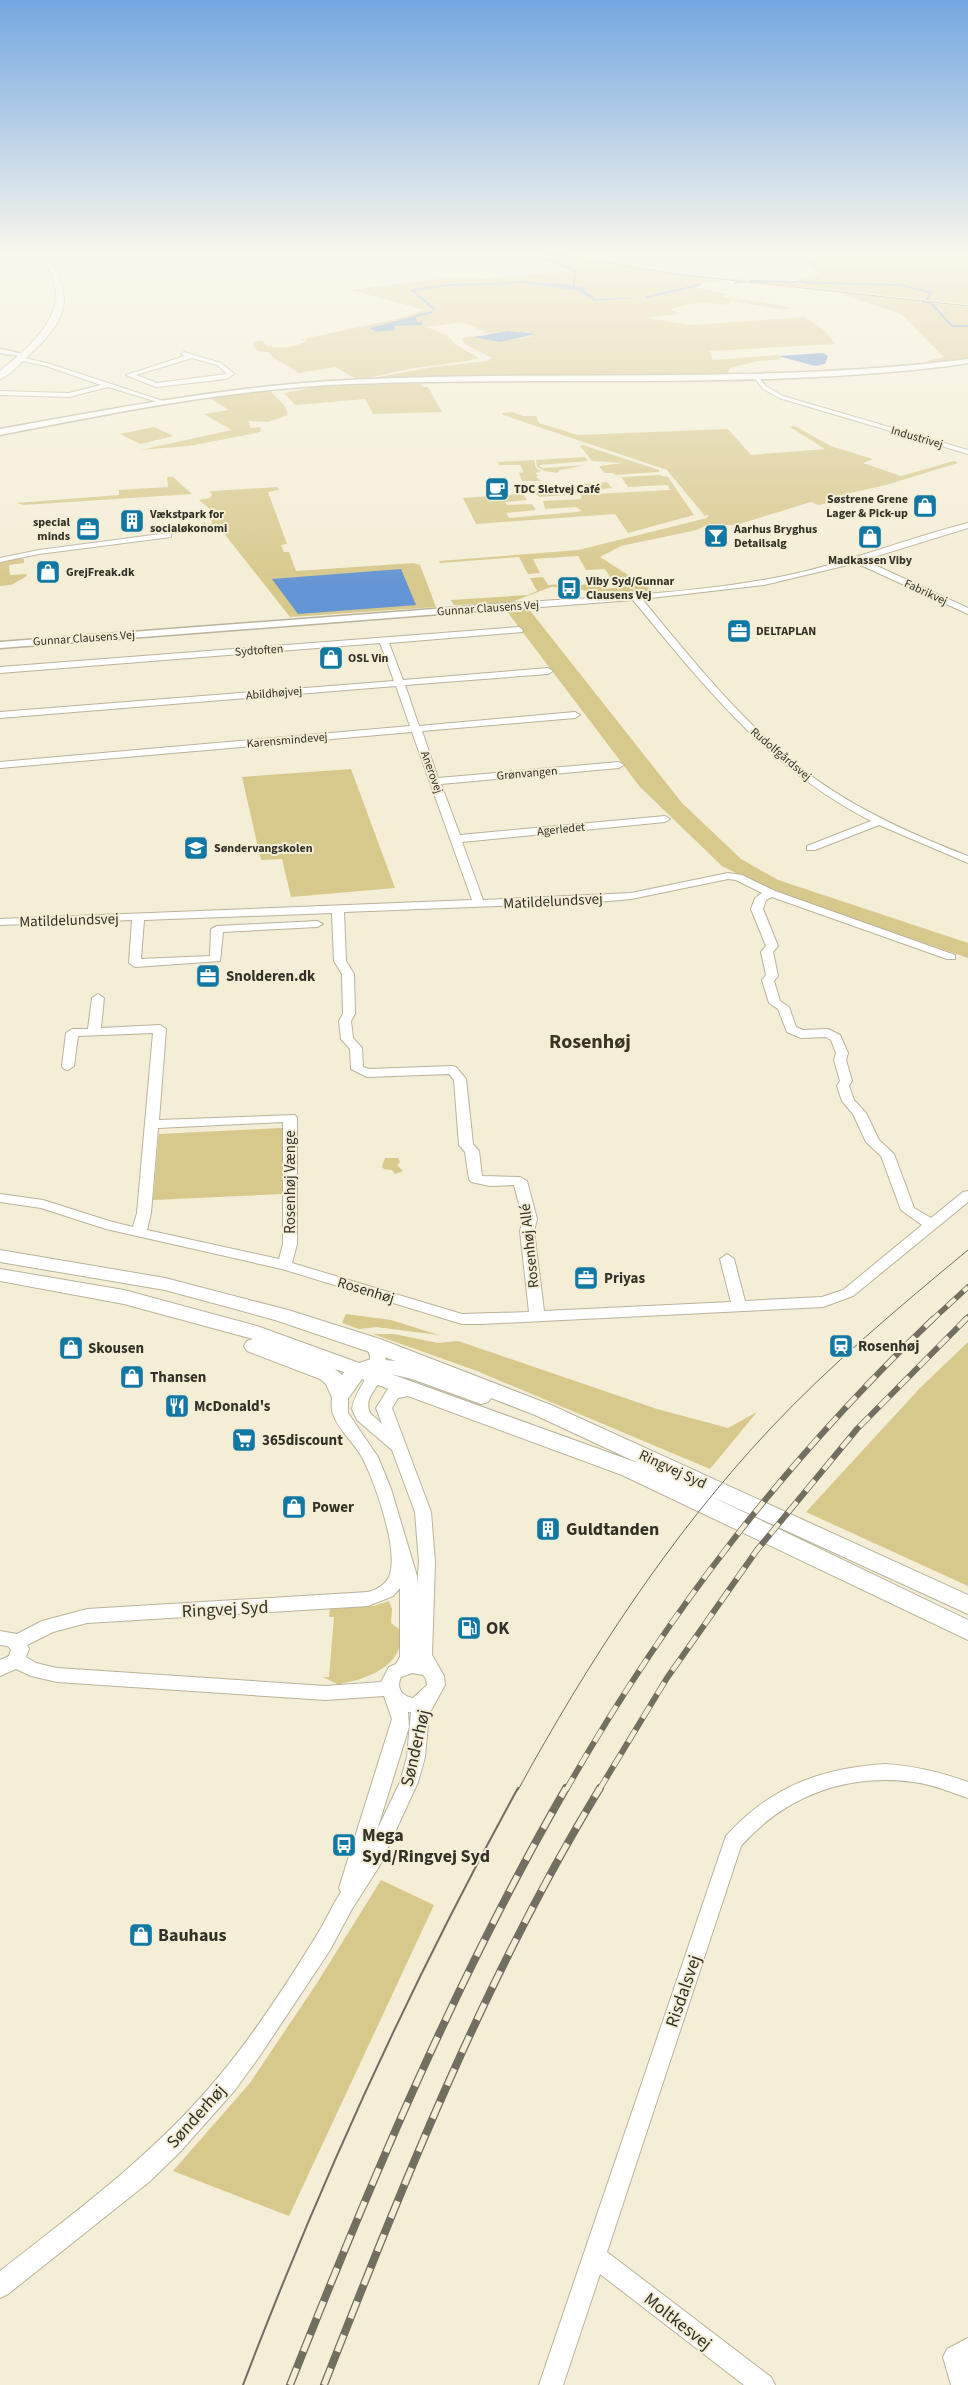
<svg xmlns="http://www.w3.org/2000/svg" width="968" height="2385" viewBox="0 0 968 2385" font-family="'Source Sans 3',sans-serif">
<rect width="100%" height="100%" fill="#f4eed6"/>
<g fill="#d7c88b" fill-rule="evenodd">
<path d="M510,253H542L728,282L709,281L693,287L728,294L722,297L763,302L796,309C774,311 754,303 731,301L728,305C712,302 685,302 670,310L680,313L678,314L645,318L693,325L805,317L824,330L836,344L709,351L713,360L777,355L783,359L758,361L730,368L727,376L373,378L434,367L488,361L492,358L465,344L462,338L476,336L503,341L533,336L527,332C520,334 517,332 510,332C503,331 489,334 480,334L486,332L462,322L427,327L448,336L456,345L479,358L467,361L413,368L358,380L335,367L299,373L274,358L268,352L258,351L252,345L258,341H263L266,346C280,348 295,349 307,340H301L303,339L401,318L425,310L351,290L447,278L484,279L570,271L536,257L509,258ZM515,281L574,285L579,287L584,286C589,309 629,297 646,297L594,301L578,291L566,289L521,283L499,284Z"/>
<polygon points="821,253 968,253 968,304 693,276 788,283 820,274 807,265"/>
<polygon points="844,292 968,307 968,359 934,364 927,361 944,357 901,314 858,300 855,297 843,295"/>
<polygon points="392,384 421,384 423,387 428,387 442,412 373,414 365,399 295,405 284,393 316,387"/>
<polygon points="259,391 270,391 285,406 288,415 268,422 248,421 251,428 260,427 261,431 256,433 189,446 140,450 232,430 204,414 229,410 210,398"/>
<polygon points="512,412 523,416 536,416 539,423 578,435 728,429 751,455 825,449 790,427 795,426 831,446 873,459 863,463 901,476 954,461 958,463 886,485 828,498 825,504 818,505 811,502 736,525 707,525 697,530 621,546 600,557 653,591 604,595 574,588 551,587 509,603 454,605 451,600 528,595 537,591 530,578 543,577 548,585 579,583 580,585 599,583 603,589 624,587 618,578 611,578 605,569 586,570 578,556 533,559 540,573 528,574 519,557 440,563 439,561 578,550 707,518 709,515 705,516 667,470 503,415 502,413"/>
<polygon points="154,427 174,436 140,444 120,434"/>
<polygon points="583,445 659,470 659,472 616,475 613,473 604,473 599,466 623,463 592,461 580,446"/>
<polygon points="585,457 588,461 539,465 542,468 587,465 560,470 557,473 545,471 537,467 536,460"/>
<polygon points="534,460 536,468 541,471 535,473 538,475 536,477 541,481 522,481 519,473 524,472 520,465 499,465 498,462"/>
<polygon points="659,475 668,477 694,515 628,533 615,514 476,524 463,498 523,494 527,500 505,502 507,505 532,504 536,510 506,513 509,518 576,512 582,511 576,507 545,509 543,501 582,499 580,494 539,497 531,489 607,482 612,488 588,491 593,494 670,490 668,485 628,487 621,477"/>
<polygon points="167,477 173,477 192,494 24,505 16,503 119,495 119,490 168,487"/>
<polygon points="277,487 279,490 268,492 287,544 281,545 284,552 289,552 296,571 414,563 420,565 436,607 290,617 219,527 201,528 212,523 210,509 199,500 210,498 212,494 209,492 213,491"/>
<polygon points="18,558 24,559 24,563 9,565 10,575 26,574 27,576 11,585 0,586 0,562"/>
<polygon points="528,608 682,803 741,859 778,880 968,943 968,958 770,890 722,866 640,787 506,610"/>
<polygon points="351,769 395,888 291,897 282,859 261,860 242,777"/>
<polygon points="282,1128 283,1194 153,1200 159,1134"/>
<polygon points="385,1158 398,1158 400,1162 397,1165 403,1171 395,1174 392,1170 384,1169 382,1167"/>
<polygon points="346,1314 391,1320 439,1335 376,1327 359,1329 342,1323"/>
<polygon points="373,1334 394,1334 438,1343 458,1341 657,1409 728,1428 757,1412 710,1469 477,1371"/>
<polygon points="968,1342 968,1586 806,1512 920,1388"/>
<path d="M389,1601L392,1609L391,1623L399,1629C399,1635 401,1643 399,1648C393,1669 361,1681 342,1683L341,1686L323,1677H329L334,1617H329L330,1609L374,1606Z"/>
<polygon points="381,1880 434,1905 289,2216 173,2171 250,2083 317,1983"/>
</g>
<g fill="#6394d3">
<polygon points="520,281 574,285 579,287 584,286 586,292 596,299 647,297 594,301 578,291 566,289 521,283 493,284"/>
<polygon points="416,316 417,322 423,322 421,325 395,326 395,330 377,332 369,328"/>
<polygon points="508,331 536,334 500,342 474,337"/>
<polygon points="823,353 828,356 825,364 815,366 778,356"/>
<polygon points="401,569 416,605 298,614 272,579"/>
</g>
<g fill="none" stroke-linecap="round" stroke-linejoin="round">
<g stroke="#6394d3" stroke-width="2">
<polyline points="552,256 543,259 566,266 575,272 574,285"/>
<polyline points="751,281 901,285 931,293 927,299"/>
<polyline points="735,283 742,282"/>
<polyline points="647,297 700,285"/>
<polyline points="923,302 931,303 952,326 968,326"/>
<polyline points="434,309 412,290 447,285 496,284"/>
<polyline points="416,316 432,312"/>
</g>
<defs>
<g id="minor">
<path d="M184,352L221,363L234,374L226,379L156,387L126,375L185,356L181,354ZM192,358L217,365L227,374L157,383L136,375Z"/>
<polygon points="20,357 47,363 166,402 161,403 108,387 69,397 0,395 0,391 69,393 101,385 46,366 18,360"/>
<polygon points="754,377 758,377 767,387 783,396 968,450 968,454 779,398 763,389"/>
<path d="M968,523V528L864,560L968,608V614L856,563L764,585L642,599C690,657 738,718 797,765C848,806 908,833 968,856V863L879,825L815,850H807V846L871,821C769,769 704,686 633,600L514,609L510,606L514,603C606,596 699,594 789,575C850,562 908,538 968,523Z"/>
<polygon points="168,533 171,533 171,537 39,554 0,562 0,558 39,550"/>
<path d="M519,627L523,630L522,632L389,643L403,680L548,668L553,671L548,674L405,685L419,726L575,712L580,715L575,718L422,731L438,778L619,762L624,765L619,768L441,784L460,835L665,816L670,819L665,822L462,842L483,900L631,893L728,873L742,875L775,891L955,955V959H947L772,897L766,900L763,909L778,946L773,952L778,976L774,981L780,1001L789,1007L796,1027L803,1030L828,1029L840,1035L848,1053L846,1060L852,1081L849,1086L854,1100L866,1113L879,1140L894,1154L914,1208L931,1218L963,1192L968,1191V1202L853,1296L823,1307L481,1324H462L282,1269L106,1229L41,1208L0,1202V1194L43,1200L109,1221L133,1227L137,1213L153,1033L78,1036L74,1066L68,1070L64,1069L62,1066L66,1033L72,1029H88L92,998L98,994L104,998L101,1028L160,1025L166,1029L159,1120L295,1115L297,1118V1244L292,1263L462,1314L529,1312L520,1231L523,1219L514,1185L490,1186L471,1182L469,1179L465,1152L459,1145L454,1080L449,1074L367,1077L351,1069L350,1049L341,1039L339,1021L343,1014L342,974L334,961L332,913L144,920L141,959L210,956L211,929L217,926L317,921L323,924L317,927L223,932L220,961L135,967L129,963L132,920L0,925V919L472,900L412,732L0,768V762L410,726L396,686L0,718V712L394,681L380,643L0,673V667ZM728,879L736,880L762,893L755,898L751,909L766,946L761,952L766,975L762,980L769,1003L778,1009L787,1032L801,1038L826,1037L831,1040L836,1053L834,1060L840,1081L837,1086L842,1101L853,1114L866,1142L881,1156L901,1210L922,1225L843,1290L822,1297L745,1301L734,1259L727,1254L720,1259L731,1302L544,1311L534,1231L537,1219L527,1181L520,1177L482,1176L479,1151L473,1144L466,1079L456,1067L452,1066L369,1069L363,1067L362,1048L353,1038L351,1021L355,1014L354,974L346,961L344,912L598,902L631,899ZM283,1122V1244L279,1259L147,1230L151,1213L158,1128Z"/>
<path d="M373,1339L378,1340C403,1380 359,1389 370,1413L382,1424L376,1408L388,1389L413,1385L418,1386L421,1390L418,1394L398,1398L392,1408L431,1512L435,1562L432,1655L444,1676L445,1685L429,1714L425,1757L418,1782L380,1865L352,1909L330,1950L261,2054L235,2090L179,2153L149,2182L8,2294L0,2298V2271C78,2210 157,2152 220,2075C255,2033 286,1985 315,1938C325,1923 331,1907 341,1892L339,1888L392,1719L384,1696L325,1700L57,1682L31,1676L16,1669L0,1676V1660L9,1656L11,1650L8,1646L0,1645V1631L17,1634L42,1621L87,1609L368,1592C376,1590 385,1585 389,1577C400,1552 375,1483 363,1459C355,1443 338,1430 333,1414C331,1408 331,1396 335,1391H345L348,1395V1413L378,1457L391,1489L417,1576V1587L419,1562L415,1512L392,1450L357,1420L352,1409C357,1382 381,1372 365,1344L368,1340ZM400,1588V1657L396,1664L389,1667L381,1682L325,1686L57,1668L36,1663L26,1657L29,1649L27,1645L53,1632L87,1623L368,1606L393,1596ZM412,1673L423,1675L426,1679L427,1685L413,1698C401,1696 396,1687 401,1677ZM408,1712H411L407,1757L400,1782L377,1830L409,1727Z"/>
<path d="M885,1764C915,1766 940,1772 968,1782V1798C950,1792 932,1784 913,1782C847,1773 785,1796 741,1846L607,2252L771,2377L775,2385H744L600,2274L563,2385H539L726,1836C770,1787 821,1768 885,1764Z"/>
<polygon points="968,2338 968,2385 951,2385 943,2357 947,2349"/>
</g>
<g id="tertiary">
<polygon points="0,349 23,354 19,356 0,353"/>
<path d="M968,359V363L948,366C749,390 550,376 350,384C232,389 116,412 0,435V429C115,408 231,386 348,380C555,369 762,385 968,359Z"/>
<polygon points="514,603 518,604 518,608 0,648 0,642"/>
</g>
<g id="secondary">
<path d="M36,253H44C78,297 66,322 27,357C19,364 10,376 0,379V371C28,348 72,313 50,272C47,265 41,259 36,253Z"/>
<path d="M0,1250L165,1278L288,1310L380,1339L551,1405L968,1595V1614L704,1493L968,1620V1640L622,1475L362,1379L347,1400L340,1402L333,1400L326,1384L320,1379L247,1351L244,1346L247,1341L253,1339L124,1304L0,1281V1269L124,1290L257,1326L359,1363L371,1359L396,1361L275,1320L165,1290L0,1262ZM335,1369L344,1372L342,1375ZM391,1374L412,1379L481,1404L488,1402L491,1398L535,1415L694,1489L638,1463Z"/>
</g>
</defs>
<use href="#minor" stroke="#b9b39c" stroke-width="2"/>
<use href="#tertiary" stroke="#b9b39c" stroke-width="3"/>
<use href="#secondary" stroke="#b9b39c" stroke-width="2"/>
<use href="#minor" fill="#fff" fill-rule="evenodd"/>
<use href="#tertiary" fill="#fff" fill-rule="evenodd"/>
<use href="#secondary" fill="#fff" fill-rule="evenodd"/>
<g stroke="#726f61" stroke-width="1">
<polyline points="549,253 683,275 968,306"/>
<path d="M518,1790C588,1662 669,1537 769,1430C830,1365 899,1307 968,1250"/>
</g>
<path stroke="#726f61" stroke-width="2" d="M243,2385C321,2180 412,1981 518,1788"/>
<defs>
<g id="rail-far2">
<polyline points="931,1321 968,1287"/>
<polyline points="964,1321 968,1317"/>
</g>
<g id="rail-far1">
<path d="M566,1790C667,1613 786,1460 933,1319"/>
<polyline points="599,1790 667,1678 757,1550 857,1429 966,1319"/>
</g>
<g id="rail">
<path d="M290,2385C371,2181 456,1979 566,1788"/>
<path d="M324,2385C404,2182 486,1975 600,1788"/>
</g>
</defs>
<use href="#rail-far2" stroke="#726f61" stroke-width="5.5"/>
<use href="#rail-far1" stroke="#726f61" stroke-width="6"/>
<use href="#rail" stroke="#726f61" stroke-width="8"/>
<use href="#rail-far2" stroke="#f4eed6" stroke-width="4" stroke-dasharray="11" stroke-linecap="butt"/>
<use href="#rail-far1" stroke="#f4eed6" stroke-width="4.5" stroke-dasharray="14" stroke-linecap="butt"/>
<use href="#rail" stroke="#f4eed6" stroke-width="5.5" stroke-dasharray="18" stroke-linecap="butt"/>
</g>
<linearGradient id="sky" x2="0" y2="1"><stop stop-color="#73a7e0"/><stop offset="0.43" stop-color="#faf7ed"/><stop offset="1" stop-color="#faf7ed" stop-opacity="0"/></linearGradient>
<rect width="968" height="587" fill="url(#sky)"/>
<defs>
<symbol id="cafe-square" viewBox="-11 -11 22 22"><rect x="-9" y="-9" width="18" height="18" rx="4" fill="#1178a3" stroke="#f4eed6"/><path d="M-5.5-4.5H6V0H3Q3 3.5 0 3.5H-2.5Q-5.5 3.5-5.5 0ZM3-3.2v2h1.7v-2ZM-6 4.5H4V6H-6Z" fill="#fff"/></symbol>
<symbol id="shop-square" viewBox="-11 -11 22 22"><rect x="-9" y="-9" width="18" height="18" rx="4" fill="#1178a3" stroke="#f4eed6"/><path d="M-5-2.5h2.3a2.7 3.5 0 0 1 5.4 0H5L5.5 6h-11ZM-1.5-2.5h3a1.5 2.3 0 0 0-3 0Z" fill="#fff"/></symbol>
<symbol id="building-square" viewBox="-11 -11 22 22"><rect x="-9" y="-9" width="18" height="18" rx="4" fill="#1178a3" stroke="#f4eed6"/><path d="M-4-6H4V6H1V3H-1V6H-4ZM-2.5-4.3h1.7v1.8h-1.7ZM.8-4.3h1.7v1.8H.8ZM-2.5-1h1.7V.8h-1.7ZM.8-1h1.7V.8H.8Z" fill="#fff"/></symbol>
<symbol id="office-square" viewBox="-11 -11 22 22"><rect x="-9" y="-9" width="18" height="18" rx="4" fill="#1178a3" stroke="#f4eed6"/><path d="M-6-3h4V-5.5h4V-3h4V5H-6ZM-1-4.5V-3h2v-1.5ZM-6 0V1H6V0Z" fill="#fff"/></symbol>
<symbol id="bar-square" viewBox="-11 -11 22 22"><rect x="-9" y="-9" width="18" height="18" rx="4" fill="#1178a3" stroke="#f4eed6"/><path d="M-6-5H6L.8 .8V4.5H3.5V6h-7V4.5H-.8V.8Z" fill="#fff"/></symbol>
<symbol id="bus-square" viewBox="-11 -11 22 22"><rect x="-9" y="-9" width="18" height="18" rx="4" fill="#1178a3" stroke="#f4eed6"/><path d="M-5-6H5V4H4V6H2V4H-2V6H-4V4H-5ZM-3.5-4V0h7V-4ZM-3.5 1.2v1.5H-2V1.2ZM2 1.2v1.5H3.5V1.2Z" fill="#fff"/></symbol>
<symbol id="school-square" viewBox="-11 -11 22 22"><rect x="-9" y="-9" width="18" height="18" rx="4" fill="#1178a3" stroke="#f4eed6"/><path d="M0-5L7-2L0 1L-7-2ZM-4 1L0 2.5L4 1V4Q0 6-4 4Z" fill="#fff"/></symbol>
<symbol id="station-square" viewBox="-11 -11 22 22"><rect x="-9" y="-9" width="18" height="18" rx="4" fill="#1178a3" stroke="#f4eed6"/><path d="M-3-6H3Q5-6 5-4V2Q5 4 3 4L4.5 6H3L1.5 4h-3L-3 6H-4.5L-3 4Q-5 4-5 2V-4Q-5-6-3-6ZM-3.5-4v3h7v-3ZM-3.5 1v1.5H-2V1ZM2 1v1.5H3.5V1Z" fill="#fff"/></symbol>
<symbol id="restaurant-square" viewBox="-11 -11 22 22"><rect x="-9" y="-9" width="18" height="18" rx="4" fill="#1178a3" stroke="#f4eed6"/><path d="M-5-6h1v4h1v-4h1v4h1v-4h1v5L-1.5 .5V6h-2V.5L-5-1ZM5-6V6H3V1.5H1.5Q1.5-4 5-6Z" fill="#fff"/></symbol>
<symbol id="supermarket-square" viewBox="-11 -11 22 22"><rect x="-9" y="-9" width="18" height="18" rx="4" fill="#1178a3" stroke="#f4eed6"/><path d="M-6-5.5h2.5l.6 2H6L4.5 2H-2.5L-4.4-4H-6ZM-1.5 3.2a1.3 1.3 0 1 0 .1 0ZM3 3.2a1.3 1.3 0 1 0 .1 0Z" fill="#fff"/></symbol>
<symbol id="fuel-square" viewBox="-11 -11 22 22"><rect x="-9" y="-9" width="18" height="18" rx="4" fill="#1178a3" stroke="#f4eed6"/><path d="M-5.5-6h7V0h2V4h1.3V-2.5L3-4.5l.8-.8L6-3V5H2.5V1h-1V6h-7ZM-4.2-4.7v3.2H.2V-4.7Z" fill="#fff"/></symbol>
</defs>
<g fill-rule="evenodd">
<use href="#cafe-square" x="483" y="475" width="28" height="28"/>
<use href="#shop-square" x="911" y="492" width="28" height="28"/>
<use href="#building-square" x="118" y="507" width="28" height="28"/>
<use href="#office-square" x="74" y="515" width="28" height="28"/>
<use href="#bar-square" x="702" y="522" width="28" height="28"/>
<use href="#shop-square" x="856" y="523" width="28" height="28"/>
<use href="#shop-square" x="34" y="558" width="28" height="28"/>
<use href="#bus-square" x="555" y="574" width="28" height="28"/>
<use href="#office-square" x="725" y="617" width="28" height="28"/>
<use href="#shop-square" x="317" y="644" width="28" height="28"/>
<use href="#school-square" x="182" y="834" width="28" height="28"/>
<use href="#office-square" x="194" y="962" width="28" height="28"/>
<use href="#office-square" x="572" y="1264" width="28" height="28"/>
<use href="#station-square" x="827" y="1332" width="28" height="28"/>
<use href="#shop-square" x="57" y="1334" width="28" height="28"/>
<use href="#shop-square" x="118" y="1363" width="28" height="28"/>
<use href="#restaurant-square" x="163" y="1392" width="28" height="28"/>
<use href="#supermarket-square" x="230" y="1426" width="28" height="28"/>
<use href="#shop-square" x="280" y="1493" width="28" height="28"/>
<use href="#building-square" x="534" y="1515" width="28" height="28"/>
<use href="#fuel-square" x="455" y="1614" width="28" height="28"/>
<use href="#bus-square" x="330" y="1831" width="28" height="28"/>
<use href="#shop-square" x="127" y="1921" width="28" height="28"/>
</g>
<g text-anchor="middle" stroke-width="4" stroke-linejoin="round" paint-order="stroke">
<g font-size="12" fill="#323027" stroke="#f4eed6">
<text transform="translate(917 437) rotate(16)" y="4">Industrivej</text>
<text transform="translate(926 592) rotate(25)" y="4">Fabrikvej</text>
<text transform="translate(488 608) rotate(-4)" y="4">Gunnar Clausens Vej</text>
<text transform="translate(84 638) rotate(-4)" y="4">Gunnar Clausens Vej</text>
<text transform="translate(259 650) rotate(-4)" y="4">Sydtoften</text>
<text transform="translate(274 693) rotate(-5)" y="4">Abildhøjvej</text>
<text transform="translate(287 740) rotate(-5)" y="4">Karensmindevej</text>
<text transform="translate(781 754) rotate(40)" y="4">Rudolfgårdsvej</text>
<text transform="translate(432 772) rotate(70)" y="4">Anerovej</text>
<text transform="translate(527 773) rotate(-5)" y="4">Grønvangen</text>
<text transform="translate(561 829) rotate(-6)" y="4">Agerledet</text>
</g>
<g font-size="12" font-weight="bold" fill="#323027" stroke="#f4eed6" text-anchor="start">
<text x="514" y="493">TDC Sletvej Café</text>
<text x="908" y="503" text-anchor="end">Søstrene Grene<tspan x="908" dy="14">Lager &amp; Pick-up</tspan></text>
<text x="150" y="518">Vækstpark for<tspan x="150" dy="14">socialøkonomi</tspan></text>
<text x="70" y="526" text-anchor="end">special<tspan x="70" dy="14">minds</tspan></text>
<text x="734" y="533">Aarhus Bryghus<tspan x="734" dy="14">Detailsalg</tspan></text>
<text x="870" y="564" text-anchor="middle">Madkassen Viby</text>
<text x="66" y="576">GrejFreak.dk</text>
<text x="586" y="585">Viby Syd/Gunnar<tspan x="586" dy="14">Clausens Vej</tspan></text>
<text x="756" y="635">DELTAPLAN</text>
<text x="348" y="662">OSL Vin</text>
<text x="214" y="852">Søndervangskolen</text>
</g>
<g font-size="15" fill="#323027" stroke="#f4eed6">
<text transform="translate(553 901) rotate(-3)" y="5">Matildelundsvej</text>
<text transform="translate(69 920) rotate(-2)" y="5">Matildelundsvej</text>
<text transform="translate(290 1182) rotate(-90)" y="5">Rosenhøj Vænge</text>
<text transform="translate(529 1246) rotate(-96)" y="5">Rosenhøj Allé</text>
<text transform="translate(366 1290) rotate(17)" y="5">Rosenhøj</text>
<text transform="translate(673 1469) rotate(25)" y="5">Ringvej Syd</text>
</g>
<g font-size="15" font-weight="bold" fill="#323027" stroke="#f4eed6" text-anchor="start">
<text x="226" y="981">Snolderen.dk</text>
<text x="604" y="1283">Priyas</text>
<text x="858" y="1351">Rosenhøj</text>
<text x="88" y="1353">Skousen</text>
<text x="150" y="1382">Thansen</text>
<text x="194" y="1411">McDonald's</text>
<text x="262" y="1445">365discount</text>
<text x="312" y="1512">Power</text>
</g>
<g font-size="18" font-weight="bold" fill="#323027" stroke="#f4eed6" text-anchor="start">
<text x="566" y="1535">Guldtanden</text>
<text x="486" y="1634">OK</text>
<text x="362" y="1841">Mega<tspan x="362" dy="21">Syd/Ringvej Syd</tspan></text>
<text x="158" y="1941">Bauhaus</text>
</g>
<g font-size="18" fill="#323027" stroke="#f4eed6">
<text transform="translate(225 1609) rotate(-3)" y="6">Ringvej Syd</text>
<text transform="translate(415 1748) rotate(-77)" y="6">Sønderhøj</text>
<text transform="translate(683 1991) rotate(-71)" y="6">Risdalsvej</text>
<text transform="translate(196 2116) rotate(-48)" y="6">Sønderhøj</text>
<text transform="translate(678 2321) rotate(38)" y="6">Moltkesvej</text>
</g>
<g font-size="20" font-weight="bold" fill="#3a3522" stroke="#f4eed6">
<text x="590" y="1048">Rosenhøj</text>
</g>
</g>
</svg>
